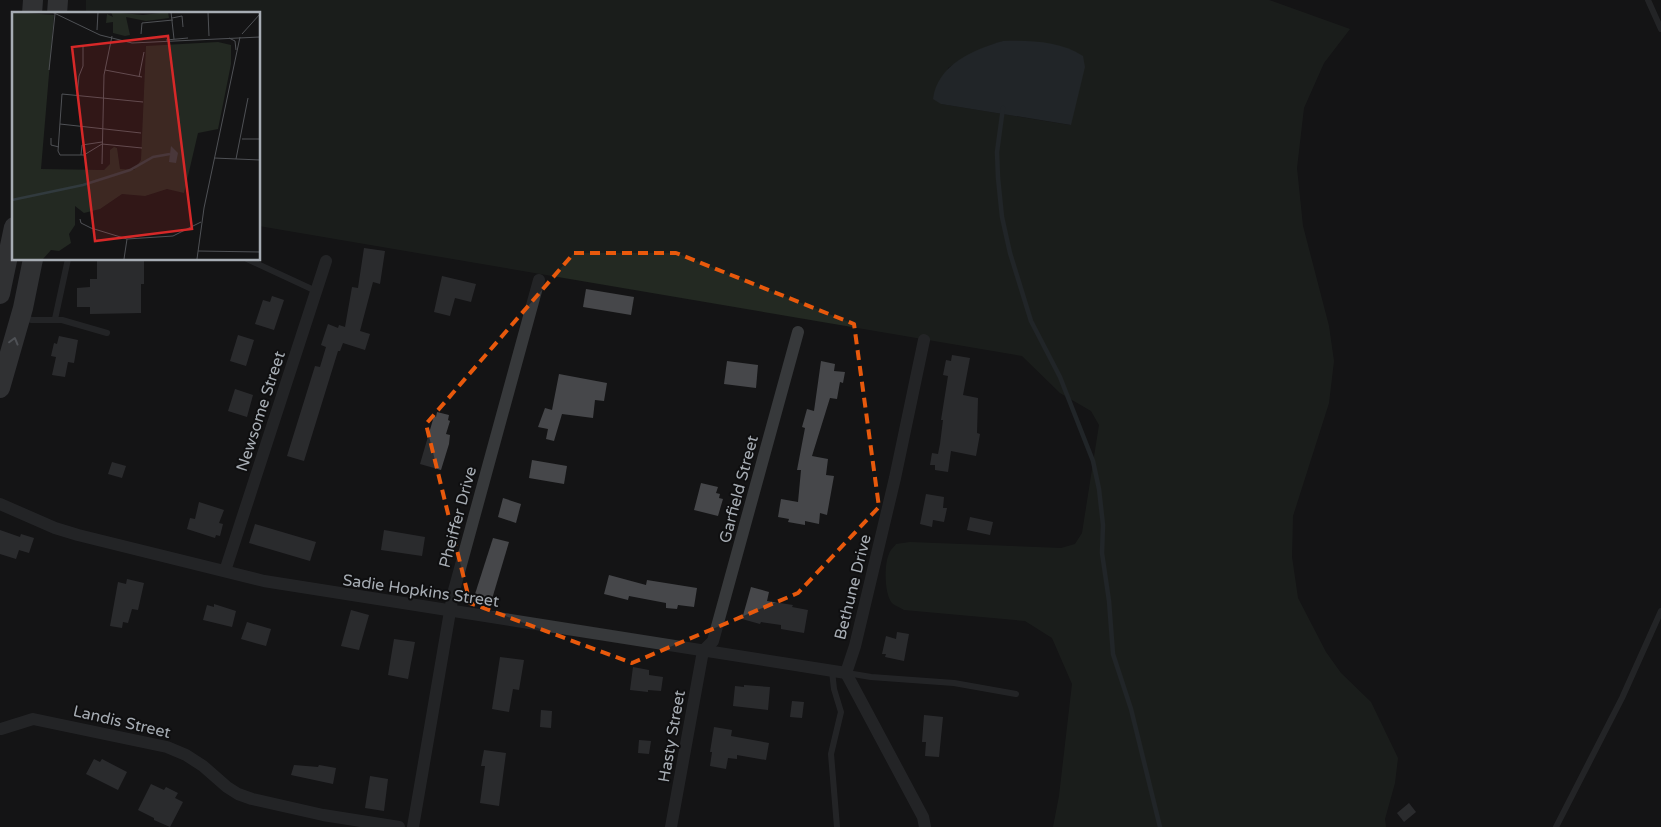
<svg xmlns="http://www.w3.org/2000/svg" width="1661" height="827" viewBox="0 0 1661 827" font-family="'Varela Round',sans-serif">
<rect width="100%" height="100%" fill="#141415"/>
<path fill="#232922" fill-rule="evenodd" d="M86,0H1269L1350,29L1324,63L1304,108L1297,168L1303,226L1329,326L1334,361L1329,403L1293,516L1292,557L1298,598L1326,652L1341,673L1371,702L1398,758L1395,783L1385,819L1386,827H1053L1059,796L1072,684L1052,638L1025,621L904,610C901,608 896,606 893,604C884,596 884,564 889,554C890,550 894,547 896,544L910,542L1061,548L1075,544L1082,533L1099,425L1091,411L1060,393L1022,356L259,226V14H86ZM1003,41L1076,98L1070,125L941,104L948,68C966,56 982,47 1003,41Z"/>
<path fill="#313a3e" d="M1003,41C1030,40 1060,41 1083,56L1085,67L1071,125L941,104L933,99C937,65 974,49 1003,41Z"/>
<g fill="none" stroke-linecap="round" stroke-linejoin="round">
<polyline stroke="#313a3e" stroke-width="4.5" points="1003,108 997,152 998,178 1002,217 1010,253 1031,321 1060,377 1093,461 1099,489 1103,525 1102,553 1109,601 1113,654 1131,709 1160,827"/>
</g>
<g fill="#46474a">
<polygon points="364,248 385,251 380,284 373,282 360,331 370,334 365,350 343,343 340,351 338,351 304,461 287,456 315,366 320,367 326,347 321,345 328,324 338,328 339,325 345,327 352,287 358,288"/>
<polygon points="97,259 144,259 144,284 141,284 141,313 90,314 90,307 77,307 77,288 90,287 90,279 97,279"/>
<polygon points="442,276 476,284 471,302 455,298 450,316 434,312"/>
<polygon points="586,289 634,297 631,315 583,307"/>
<polygon points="272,296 284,300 274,330 255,324 263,300 270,302"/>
<polygon points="238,335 254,340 246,366 230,361"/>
<polygon points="59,336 78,340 74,363 68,362 65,377 52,375 56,357 51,356 54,343 57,344"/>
<polygon points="952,355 970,358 963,395 978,398 977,433 980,434 976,456 951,451 948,472 935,470 935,465 930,465 932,453 938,454 940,444 943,420 941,420 948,376 943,375 946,360 951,361"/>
<polygon points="727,361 758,365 756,388 724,384"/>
<polygon points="821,361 835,364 834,371 845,372 843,383 840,382 837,399 830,398 812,456 828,459 826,475 834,476 827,515 820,513 819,524 805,521 805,525 788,522 789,519 778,517 781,499 798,502 801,470 797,470 805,428 802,427 807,409 814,411"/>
<polygon points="559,374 607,383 604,401 595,400 593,418 562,414 554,441 546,439 548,429 538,427 545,408 552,410"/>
<polygon points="235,389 253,395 247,417 228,411"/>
<polygon points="437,412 449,415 448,420 450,421 446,434 450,435 449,444 441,470 420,464 434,416 436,417"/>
<polygon points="532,460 567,466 564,484 529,478"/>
<polygon points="112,462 126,466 122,478 108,474"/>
<polygon points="701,483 718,487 716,493 720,494 719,498 723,499 718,516 694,510"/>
<polygon points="926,494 944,497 943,508 947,508 944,522 933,520 932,527 920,524"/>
<polygon points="503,498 521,504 516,523 498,517"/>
<polygon points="199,502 224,510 219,523 223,524 220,536 216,535 215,538 187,529 190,518 195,519"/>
<polygon points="970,517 993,522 990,535 967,530"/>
<polygon points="255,524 316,542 310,561 249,543"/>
<polygon points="0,530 20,537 21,534 34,538 29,553 19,550 16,559 0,554"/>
<polygon points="384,530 425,537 422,556 381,550"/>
<polygon points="493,538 509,542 492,599 475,594"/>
<polygon points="609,575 646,585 647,580 697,588 694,607 678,605 677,609 666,608 666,603 629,596 628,600 604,594"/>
<polygon points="127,579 144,583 138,610 132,609 128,623 123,622 122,628 110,626 118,582 126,584"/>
<polygon points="751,587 769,592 767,601 793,605 792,607 808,610 804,633 781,629 781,625 761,622 760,624 742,619"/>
<polygon points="214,604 236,611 232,627 203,620 207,605 214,607"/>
<polygon points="351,610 369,615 359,650 341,646"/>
<polygon points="247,622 271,629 266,646 241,639"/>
<polygon points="897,632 909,634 904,661 885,657 886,654 882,654 886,636 896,639"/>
<polygon points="394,639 415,642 408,679 388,675"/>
<polygon points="500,657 524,660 519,690 513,689 509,712 492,709"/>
<polygon points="633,667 649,670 649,675 663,677 661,691 648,690 648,692 630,690"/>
<polygon points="744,685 770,687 768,710 733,706 735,686 744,687"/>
<polygon points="792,701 804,702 802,718 790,717"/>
<polygon points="541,710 552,711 551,728 540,727"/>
<polygon points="924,715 943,717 939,757 925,756 926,742 922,742"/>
<polygon points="714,727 732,730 731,736 769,743 766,760 737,755 737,759 728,758 726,769 710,766 712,752 710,752"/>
<polygon points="639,740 651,741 649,754 638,753"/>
<polygon points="484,750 506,753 499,806 480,803 485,766 481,766"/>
<polygon points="94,759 100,762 102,759 127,772 118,790 86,774"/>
<polygon points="294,765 318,767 319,765 336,768 333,784 291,775"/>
<polygon points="370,776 388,779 384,811 365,808"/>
<polygon points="151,784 164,790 166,787 178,793 175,798 183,802 170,827 154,820 154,818 138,810"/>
<polygon points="1409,803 1416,812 1404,822 1397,813"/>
</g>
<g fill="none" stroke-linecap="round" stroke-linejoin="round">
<g stroke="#37393b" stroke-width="6">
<polyline points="1648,0 1661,29"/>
<polyline points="247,259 316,291"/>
<polyline points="24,318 32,320 62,320 107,333"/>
<polyline points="55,319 68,259"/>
<polyline points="832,671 834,689 841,712 831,754 837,827"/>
<polyline points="847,673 871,677 954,683 1016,694"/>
<polyline points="1556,827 1622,698 1661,611"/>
</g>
<g stroke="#37393b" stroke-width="12">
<polyline points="924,340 895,478 855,646 846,673 923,817 925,827"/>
<polyline points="0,504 55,528 78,535 264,581 846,673"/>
<polyline points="225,571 326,261"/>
<polyline points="1,729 33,719 167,747 186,755 203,766 227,787 238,794 252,799 323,815 399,827"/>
<polyline points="413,827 453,594 539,280"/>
<polyline points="671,827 703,651 713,641 798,332"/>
</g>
<g stroke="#525458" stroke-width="20">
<polyline points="32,14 33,0"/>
<polyline points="57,14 58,0"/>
<polyline points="0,294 14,227"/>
<polyline points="0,388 23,308 33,259"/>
</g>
</g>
<defs><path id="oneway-chevron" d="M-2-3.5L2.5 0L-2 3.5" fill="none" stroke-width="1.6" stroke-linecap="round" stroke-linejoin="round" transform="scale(1.25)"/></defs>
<use stroke="#969ba2" href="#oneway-chevron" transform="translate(14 341) rotate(-75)"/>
<path d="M0 0H1661V827H0ZM574,253H676L854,324L879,507L798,593L632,663L470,603L426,424Z" fill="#141415" fill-opacity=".55" fill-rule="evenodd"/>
<path fill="none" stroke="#e8590c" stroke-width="4" stroke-dasharray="10 6" stroke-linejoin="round" d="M574,253H676L854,324L879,507L798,593L632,663L470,603L426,424Z"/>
<g text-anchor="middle" stroke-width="4" stroke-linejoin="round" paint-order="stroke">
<g font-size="16" fill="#a7adb4" stroke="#0f0f10">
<text transform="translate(260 411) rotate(-72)" y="6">Newsome Street</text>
<text transform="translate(738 489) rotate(-75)" y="6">Garfield Street</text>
<text transform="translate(457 517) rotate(-75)" y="6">Pheiffer Drive</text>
<text transform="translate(852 587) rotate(-76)" y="6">Bethune Drive</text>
<text transform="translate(421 590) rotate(8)" y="6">Sadie Hopkins Street</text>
<text transform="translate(122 721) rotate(13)" y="6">Landis Street</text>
<text transform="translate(671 736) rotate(-80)" y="6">Hasty Street</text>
</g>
</g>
<g transform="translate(12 12)">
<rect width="248" height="248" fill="#141415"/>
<path d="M0,0L42,3L29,157L92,158L98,152V138L102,135L105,136L108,157L122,158L129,148L134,34L206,30L219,33V52L206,117L186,121L172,181L155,177L133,184L110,182L88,197L72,201L63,194V213L57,222L59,231L47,239L39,238L31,247H0ZM99,0L131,3L156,0L157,6L134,9L114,5L118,23L113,24L101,21V10L94,11L95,2L101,5Z" fill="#232922"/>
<path d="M159,134L166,141L164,151L157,150Z" fill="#313a3e"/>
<path fill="none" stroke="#313a3e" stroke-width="2.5" d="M0,188L71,173L118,158L141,145L158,142"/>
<path fill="none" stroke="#4f5155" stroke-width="1" d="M40,0L88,23L120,31L248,25M159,0L162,27M196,0L197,24M160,6L170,4L171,15M85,18L86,0M129,22L130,11L161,8M230,22L248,2M217,26L223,29L224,38M154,28L176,26M37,58L43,2M93,58L130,65M127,65L132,40M65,84L67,64L71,54V34M48,112L129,121M39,126V133L47,135M230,127H248M130,136L90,132L72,143H48L46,139L50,82L131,90M69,143L70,133L90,130M202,146L248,148M224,147L236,86M90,152L92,63L100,24M68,207L69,211L79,216L115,227L161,224L189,210M186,239L248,240M112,247L115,227M185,247L192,196L228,25"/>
<path fill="#d62828" fill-opacity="0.15" stroke="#d62828" stroke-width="2.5" d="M156,24L180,217L83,229L60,35Z"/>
<rect width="248" height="248" fill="none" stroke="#a7adb4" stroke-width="2.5"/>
</g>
</svg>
